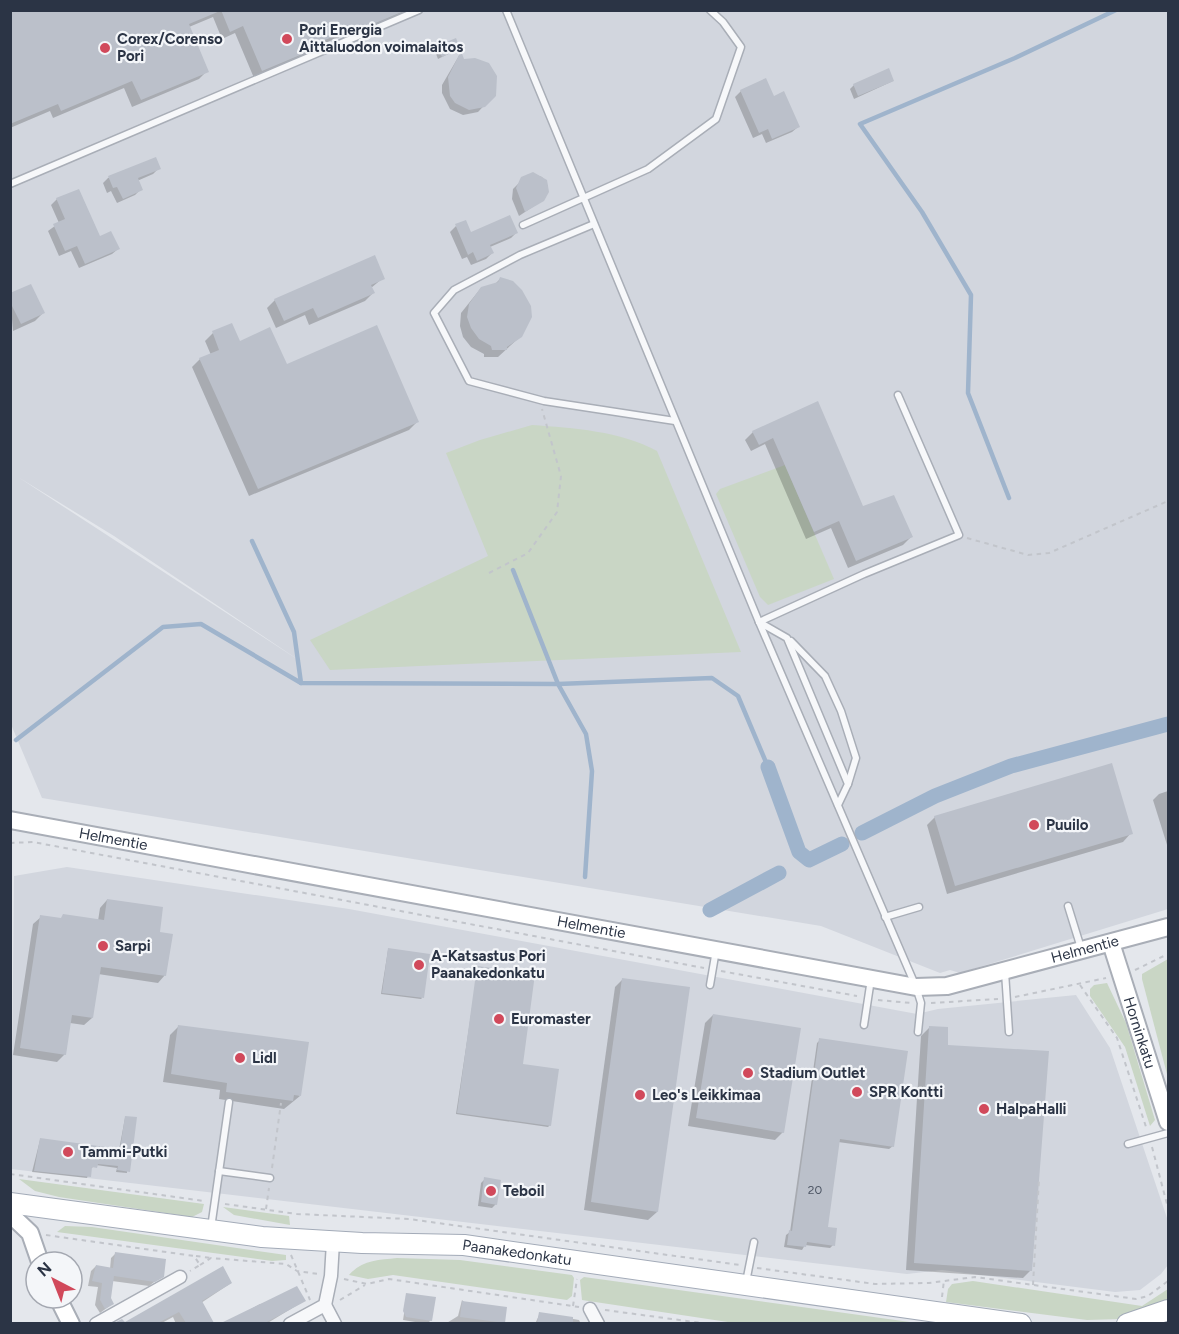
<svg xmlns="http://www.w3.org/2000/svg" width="1179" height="1334" viewBox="0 0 1179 1334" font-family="Figtree,sans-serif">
<rect width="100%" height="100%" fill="#e4e7ec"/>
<g fill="#d2d6de" fill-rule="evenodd">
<path d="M10,11H1168V909L960,973L950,970L940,973L821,926L42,798L10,722ZM18,477L114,536L303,663Z"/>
<polygon points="67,867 349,909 917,1014 938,1009 1076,995 1110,1048 1168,1221 1168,1265 1161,1274 1140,1290 1115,1292 942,1270 907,1274 11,1169 14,876"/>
</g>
<g fill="#c9d6c5">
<path d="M532,425C573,428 621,431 657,451L741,652L330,670L310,640L488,556L446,453L480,440Z"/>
<polygon points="785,465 834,579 768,605 760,597 716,494 720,489"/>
<polygon points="1168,959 1168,1078 1142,979 1142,974"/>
<polygon points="1107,983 1126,1023 1155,1120 1150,1126 1125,1047 1090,996 1090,989 1094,985"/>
<polygon points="19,1179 204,1204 202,1212 192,1217 59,1197 35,1191"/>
<polygon points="223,1207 289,1216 290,1225 234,1215"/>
<polygon points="65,1226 92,1227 286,1255 286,1260 272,1261 57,1232"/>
<path d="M397,1258L460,1260L572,1275L574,1278L572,1296L567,1300L393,1275L368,1279L349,1275C362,1260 378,1260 397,1258Z"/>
<polygon points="584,1277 917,1323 741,1324 582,1300 580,1280"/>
<polygon points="973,1281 1142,1306 1168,1289 1168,1302 1121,1319 1087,1320 946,1302 948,1289 952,1284"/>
</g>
<g fill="#0003">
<polygon points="10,10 408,10 346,39 344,35 309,50 302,57 254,78 235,33 222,39 213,17 189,27 207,71 199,79 132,107 124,88 53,118 50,111 10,128"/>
<polygon points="438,47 458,49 438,59 435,51"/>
<polygon points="460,54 463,61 494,95 478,112 463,115 450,109 442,93 442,85"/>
<polygon points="893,81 854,99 850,89 854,85"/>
<polygon points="741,91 773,98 798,127 792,132 766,143 762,134 753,138 735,97"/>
<polygon points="155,158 159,168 153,174 137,181 141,189 135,195 117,203 111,191 107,193 103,183 108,178"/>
<polygon points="533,174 542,177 548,186 540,202 519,216 512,199 513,189 527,175"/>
<polygon points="57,199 99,238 118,249 112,254 79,268 71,251 59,256 48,231 59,223 51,205"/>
<polygon points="456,226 470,234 516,233 511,238 490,247 492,253 486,259 471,265 467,257 462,259 450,232"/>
<polygon points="383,278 371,288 373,293 365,301 309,325 305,315 276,328 267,308 275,300"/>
<polygon points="500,279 521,336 498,357 484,357 484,354 471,347 463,337 460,326 461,313 481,288 495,284"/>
<polygon points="10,295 43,313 35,321 13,331"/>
<polygon points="213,333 239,343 417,422 409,430 249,496 192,367 200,359 211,355 205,341"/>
<polygon points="817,403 863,508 911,537 903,545 848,568 831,528 806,539 765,444 751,451 745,440 753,432"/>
<polygon points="1168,791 1168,848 1153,800 1159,794"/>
<polygon points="935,817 1131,833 1123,842 947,894 927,825"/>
<polygon points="107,900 158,933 165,975 158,983 98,974 92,1018 84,1025 70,1023 65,1054 57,1062 13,1055 33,924 41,917 98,921 100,908"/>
<polygon points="388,950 422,998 421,999 381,994"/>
<polygon points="478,968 550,1125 548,1127 456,1114"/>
<polygon points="623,979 657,1212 648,1220 584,1210 615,987"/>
<polygon points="713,1015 783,1132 775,1140 688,1126 705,1023"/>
<polygon points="178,1027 300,1096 284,1109 219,1099 220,1090 163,1082 170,1035"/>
<polygon points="929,1028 946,1046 1031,1270 1023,1278 906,1270 921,1036"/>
<polygon points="820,1040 893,1146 889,1149 838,1142 826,1229 833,1245 830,1248 805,1245 802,1250 784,1247 786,1235 790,1232 817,1043"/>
<polygon points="125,1118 127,1173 116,1172 117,1168 96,1165 90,1169 87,1178 32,1172 40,1140 119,1150"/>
<polygon points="485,1179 496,1204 492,1208 478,1206 481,1183"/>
<polygon points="116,1253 162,1276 149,1286 112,1281 109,1299 112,1304 100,1313 95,1305 98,1287 88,1286 91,1271 96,1266 110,1269 111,1258"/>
<polygon points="222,1268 231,1283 201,1303 213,1324 176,1324 173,1317 160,1324 125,1324"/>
<polygon points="407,1295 431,1320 427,1324 403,1320"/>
<polygon points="462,1300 464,1302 504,1322 445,1324 458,1316"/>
<polygon points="304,1301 266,1324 224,1324 260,1304"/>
<polygon points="540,1313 579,1320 581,1324 535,1324"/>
</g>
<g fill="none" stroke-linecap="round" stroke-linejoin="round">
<g stroke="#9fb4cc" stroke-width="4.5">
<polyline points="1009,498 968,393 971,295 922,212 860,124 1015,58 1116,10"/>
<polyline points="252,541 294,632 301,683"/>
<polyline points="513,570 558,684 586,734 592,771 585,877"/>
<polyline points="16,740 163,627 201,624 301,683 558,684 712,678 738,696 768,767"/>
</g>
<g stroke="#9fb4cc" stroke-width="15">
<polyline points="768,767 799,852 809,860 842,844"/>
<polyline points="862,833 935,796 1011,766 1168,724"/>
<polyline points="710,910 779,873"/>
</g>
</g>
<g fill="#bbc0ca">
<polygon points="10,10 220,10 220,11 189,24 209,72 141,100 132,81 61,111 58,104 10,124"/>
<polygon points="221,10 404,11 354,32 352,29 310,46 312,50 262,71 243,26 230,32"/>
<polygon points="456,38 460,49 442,57 437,46"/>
<polygon points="461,51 464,59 475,58 489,63 497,76 496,96 485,107 469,110 455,103 450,96 448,77"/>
<polygon points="889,68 894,81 858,96 853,84"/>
<polygon points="766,78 774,96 784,91 800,127 772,139 768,129 759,133 740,90"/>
<polygon points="156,157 161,169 138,178 143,190 123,199 117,187 113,188 108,176"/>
<polygon points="533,172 547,180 549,192 544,201 525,212 516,188 521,177"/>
<polygon points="79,189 100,236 111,231 120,249 85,264 77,246 65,251 53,224 65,219 56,198"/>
<polygon points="510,215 518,233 490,245 494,253 477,261 473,252 468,255 455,224 466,220 471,232"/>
<polygon points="375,255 385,279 371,285 375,293 318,318 313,308 284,321 274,299"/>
<polygon points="500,277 513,281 522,290 531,306 532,317 522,337 507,347 507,350 492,350 491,346 479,339 471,328 467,317 469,304 481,287 498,282"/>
<polygon points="31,284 45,313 21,324 10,302 10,293"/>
<polygon points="232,323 240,341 270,327 287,364 377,325 419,422 258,489 199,358 219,350 212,331"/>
<polygon points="818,401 863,506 894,495 913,537 856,561 839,521 814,532 773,438 759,445 752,431"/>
<polygon points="1112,763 1133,834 955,886 934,816"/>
<polygon points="107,899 163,907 160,932 173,934 166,976 101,967 93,1018 72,1015 66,1055 20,1048 40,915 61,918 63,914 104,920"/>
<polygon points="388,948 430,954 424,998 382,993"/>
<polygon points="477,966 535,974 523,1064 559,1069 551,1126 457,1113"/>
<polygon points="622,978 690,987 658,1212 591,1202"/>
<polygon points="713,1014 801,1028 784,1133 696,1118"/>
<polygon points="178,1025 309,1042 301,1096 294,1095 293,1101 226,1092 227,1083 171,1074"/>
<polygon points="929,1026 948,1027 948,1045 1049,1051 1032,1271 914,1263"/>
<polygon points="819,1038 908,1051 894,1147 840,1139 828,1227 837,1228 835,1246 807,1242 806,1247 787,1245 789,1230 792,1231"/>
<polygon points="125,1116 137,1117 130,1172 117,1170 118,1166 98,1164 97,1168 92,1167 91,1177 34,1171 40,1138 120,1149"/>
<polygon points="484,1177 501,1180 497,1205 481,1202"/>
<polygon points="115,1252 166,1259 164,1277 155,1282 114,1276 111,1298 114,1304 105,1309 100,1300 102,1283 92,1281 96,1265 113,1268"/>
<polygon points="223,1266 232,1283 202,1301 214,1323 186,1323 179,1312 158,1323 114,1323 122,1319 125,1322"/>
<polygon points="297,1286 306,1301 265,1323 221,1323"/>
<polygon points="406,1293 436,1297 432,1321 406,1317 403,1311"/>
<polygon points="462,1301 507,1307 505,1323 460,1317"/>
<polygon points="539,1312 573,1317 573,1323 537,1323"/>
</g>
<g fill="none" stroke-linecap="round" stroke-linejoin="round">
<defs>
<g id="lane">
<polyline points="506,10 759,622 916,987 921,1003 918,1032"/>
<polyline points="10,184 419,10"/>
<polyline points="594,224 520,255 454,290 434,313 469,381 544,401 675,421"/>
<polyline points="523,225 648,169 716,119 741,47 723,22 710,10"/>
<polyline points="759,622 864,574 959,535 898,395"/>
<polyline points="759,622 787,638 848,784 838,805"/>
<polyline points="791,641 825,676 841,711 856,758 848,784"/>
<polyline points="1068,906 1081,948"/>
<polyline points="885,917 919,907"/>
<polyline points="1005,972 1009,1032"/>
<polyline points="710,985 716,950"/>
<polyline points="864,1025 871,979"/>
<polyline points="1128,1144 1168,1133"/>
<polyline points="219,1171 270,1178"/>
<polyline points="211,1228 229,1102"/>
<polyline points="746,1282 754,1242"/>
</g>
<g id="street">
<polyline points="325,1305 335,1324"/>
<polyline points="590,1309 598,1324"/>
<polyline points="96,1324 180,1277"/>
<polyline points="290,1324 325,1305 331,1276 333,1242"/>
</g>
<g id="secondary">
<path id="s1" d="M10,820L916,987L947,986L1168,927"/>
<path id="s2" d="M1111,943L1168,1122"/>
<polyline points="10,1214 30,1233 40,1262"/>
<polyline points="58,1298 71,1324"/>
</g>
<g id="primary">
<path id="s3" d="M10,1203L262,1237L362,1243L464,1245L1021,1324"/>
<polyline points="1127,1324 1168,1310"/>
</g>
</defs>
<use href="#lane" stroke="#a9aeb7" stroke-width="9"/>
<use href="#street" stroke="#a9aeb7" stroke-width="15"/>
<use href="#secondary" stroke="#a9aeb7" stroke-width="20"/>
<use href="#primary" stroke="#a3abb8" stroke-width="22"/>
<g stroke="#c2c5cb" stroke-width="2" stroke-dasharray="4.5 4.5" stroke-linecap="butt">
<polyline points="967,538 1028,555 1049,553 1168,501"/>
<polyline points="489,573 528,553 557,512 561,476 542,409"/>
<polyline points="10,843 33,842 704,968"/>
<polyline points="1135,970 1168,954"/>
<polyline points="721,971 857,996"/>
<polyline points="1080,985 1117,1038 1147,1130"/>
<polyline points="1015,997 1106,978"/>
<polyline points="878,1000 911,1003"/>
<polyline points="931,1003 998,999"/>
<polyline points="1152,1147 1168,1208"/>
<polyline points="272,1168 281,1103"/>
<polyline points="10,1174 204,1201"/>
<polyline points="225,1204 297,1214 409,1219 740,1265"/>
<polyline points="266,1209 269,1188"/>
<polyline points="46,1235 194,1256 200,1265 190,1271"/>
<polyline points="291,1255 310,1300"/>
<polyline points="196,1256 211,1258"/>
<polyline points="200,1265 211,1258 286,1264 297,1271 318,1274"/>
<polyline points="757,1268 875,1284 929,1283 975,1277 1136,1299 1148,1296 1168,1281"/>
<polyline points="344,1279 367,1284 389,1279 579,1307"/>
<polyline points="1033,1285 1039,1179"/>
<polyline points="942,1297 944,1280"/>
<polyline points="340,1300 365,1285"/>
<polyline points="573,1306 577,1279"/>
<polyline points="605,1310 709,1324"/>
</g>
<use href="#lane" stroke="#f7f8fa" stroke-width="6"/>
<use href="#street" stroke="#f7f8fa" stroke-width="12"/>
<use href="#secondary" stroke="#fff" stroke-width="16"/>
<use href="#primary" stroke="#fff" stroke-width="20"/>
</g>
<g fill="#d1495b" stroke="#f4f6f9" stroke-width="2">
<circle cx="287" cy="39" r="6"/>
<circle cx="105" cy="48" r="6"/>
<circle cx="1034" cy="825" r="6"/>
<circle cx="103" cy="946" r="6"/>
<circle cx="419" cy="965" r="6"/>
<circle cx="499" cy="1019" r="6"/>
<circle cx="240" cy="1058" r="6"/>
<circle cx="748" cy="1073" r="6"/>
<circle cx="857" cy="1092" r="6"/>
<circle cx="640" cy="1095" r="6"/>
<circle cx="984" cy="1109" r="6"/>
<circle cx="68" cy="1152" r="6"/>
<circle cx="491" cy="1191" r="6"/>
</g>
<g text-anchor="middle" stroke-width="4.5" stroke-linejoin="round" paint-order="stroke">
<g font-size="12" fill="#4f5766">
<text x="815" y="1194">20</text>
</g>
<g font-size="15" font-weight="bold" fill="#2b3445" stroke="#f4f6f9" text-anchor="start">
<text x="299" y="35">Pori Energia<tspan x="299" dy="17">Aittaluodon voimalaitos</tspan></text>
<text x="117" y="44">Corex/Corenso<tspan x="117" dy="17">Pori</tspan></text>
<text x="1046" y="830">Puuilo</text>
<text x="115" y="951">Sarpi</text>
<text x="431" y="961">A-Katsastus Pori<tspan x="431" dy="17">Paanakedonkatu</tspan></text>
<text x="511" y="1024">Euromaster</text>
<text x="252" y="1063">Lidl</text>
<text x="760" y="1078">Stadium Outlet</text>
<text x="869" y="1097">SPR Kontti</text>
<text x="652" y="1100">Leo's Leikkimaa</text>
<text x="996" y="1114">HalpaHalli</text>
<text x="80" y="1157">Tammi-Putki</text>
<text x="503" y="1196">Teboil</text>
</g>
<g font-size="15" fill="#2b3445" stroke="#f4f6f9">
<text dy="5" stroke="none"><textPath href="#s1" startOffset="105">Helmentie</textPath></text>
<text dy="5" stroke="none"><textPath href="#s1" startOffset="591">Helmentie</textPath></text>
<text dy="5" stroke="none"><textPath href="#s1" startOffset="1095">Helmentie</textPath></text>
<text dy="5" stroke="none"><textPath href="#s2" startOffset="94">Horninkatu</textPath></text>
<text dy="5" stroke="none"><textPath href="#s3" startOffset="510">Paanakedonkatu</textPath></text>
</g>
</g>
<rect width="1179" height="1334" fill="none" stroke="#2b3445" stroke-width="24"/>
<g transform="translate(54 1280) rotate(318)"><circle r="28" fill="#f4f6f9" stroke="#a4a8b1" stroke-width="1.5"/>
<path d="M0-4.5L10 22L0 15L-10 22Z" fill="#d1495b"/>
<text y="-9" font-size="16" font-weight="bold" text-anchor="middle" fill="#2b3445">N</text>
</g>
</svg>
